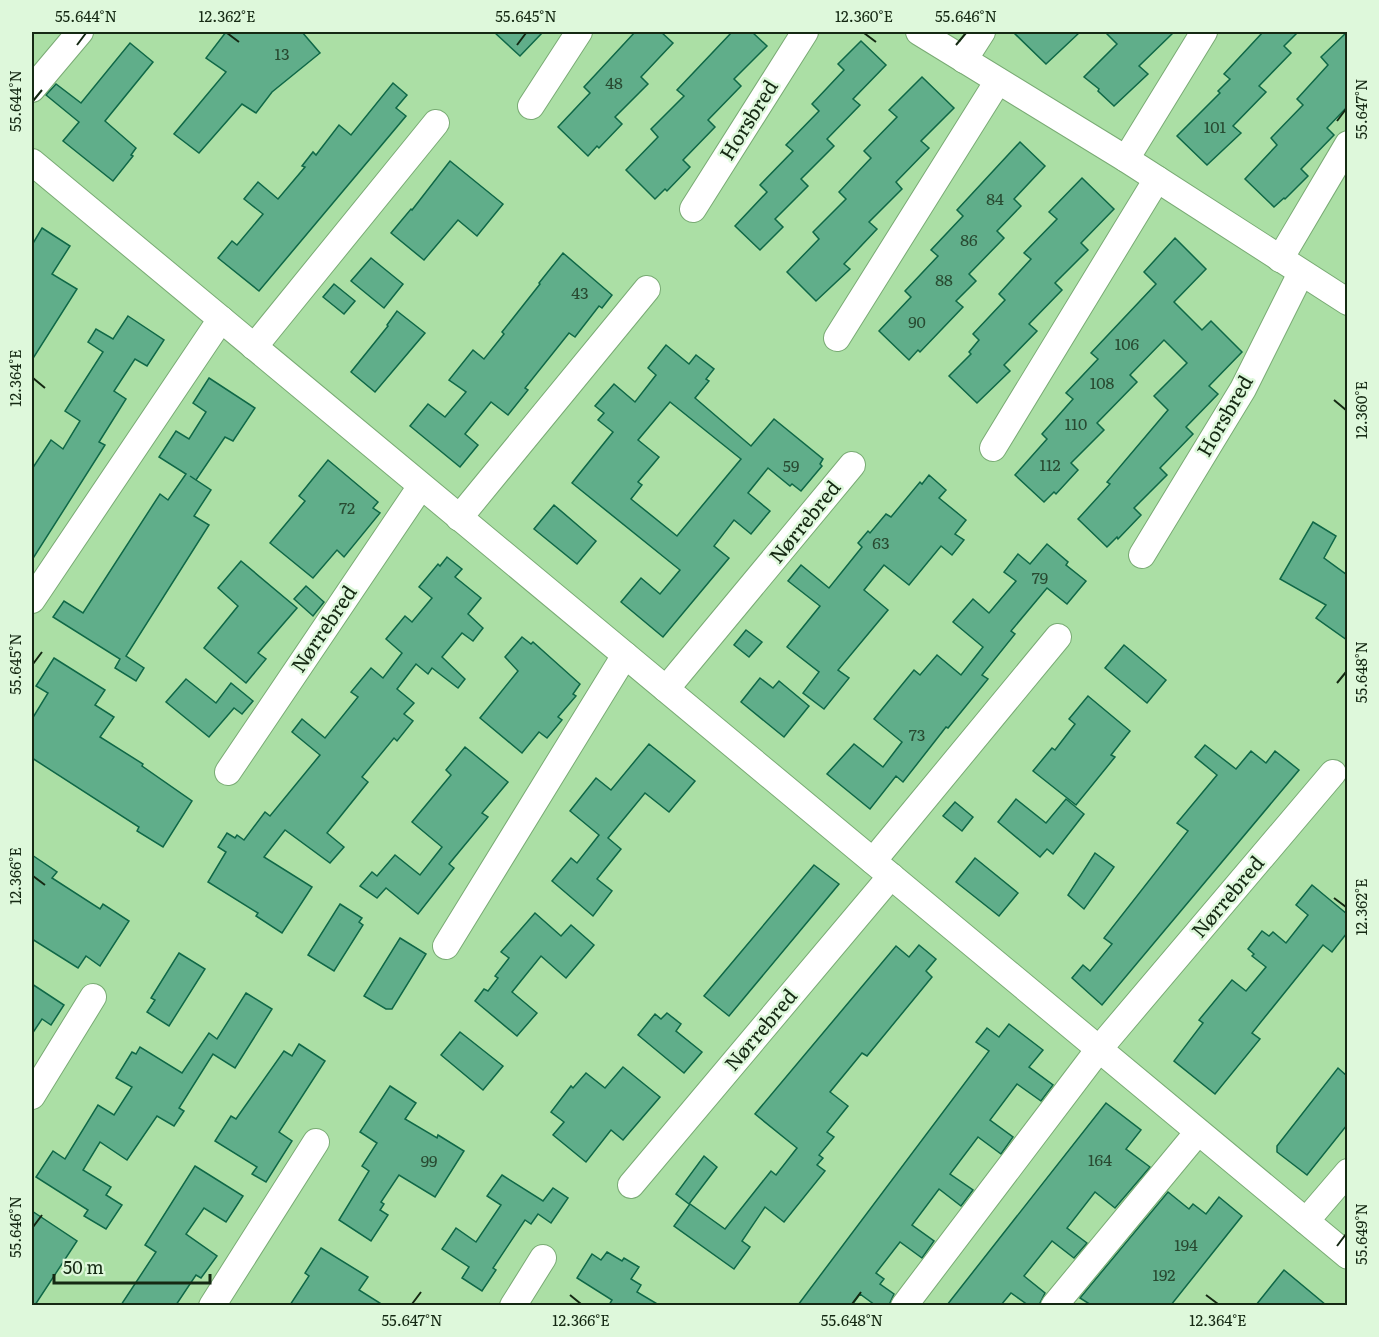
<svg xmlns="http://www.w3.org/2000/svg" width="1379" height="1337" viewBox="0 0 1379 1337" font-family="Literata,serif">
<rect width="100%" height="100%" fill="#abdfa5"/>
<g fill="#60ae8a" stroke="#0f6847" stroke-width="1.5" fill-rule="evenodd">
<polygon points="226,32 302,32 320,53 272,92 256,113 242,104 199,153 174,134 226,72 206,58"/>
<polygon points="494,32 543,32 520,56"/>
<polygon points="635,32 661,32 673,43 641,77 648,84 615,117 622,124 599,148 597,146 588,156 558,127 590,93 584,87"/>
<polygon points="732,32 752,32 767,46 734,79 741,86 708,120 715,127 683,160 690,167 667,191 665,189 655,199 626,170 658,137 651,129 684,96 677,90"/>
<polygon points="1013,32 1080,32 1046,64"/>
<polygon points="1105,32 1174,32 1139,66 1148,74 1114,106 1098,91 1099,89 1084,77 1117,44"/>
<polygon points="1263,32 1298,32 1284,46 1291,53 1259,86 1266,92 1233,126 1241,133 1207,165 1177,136 1220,93 1218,91 1230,79 1224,74"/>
<polygon points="1347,32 1347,107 1327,128 1334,135 1301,169 1308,176 1285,199 1284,198 1274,207 1245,179 1277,145 1271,138 1303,105 1297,99 1328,65 1321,57"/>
<polygon points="861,41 886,65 853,99 860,105 827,139 834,146 801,179 808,186 775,219 783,227 760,250 735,226 767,192 760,185 793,151 786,145 819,111 812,104 844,70 838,64"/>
<polygon points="130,43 153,62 105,121 136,148 131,155 133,156 113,181 63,141 79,122 46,95 56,84 81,103"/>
<polygon points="922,77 954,108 921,141 929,148 896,182 902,189 869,222 877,229 844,264 850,269 816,301 787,272 819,239 813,232 846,199 839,192 871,158 864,151 897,117 889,110"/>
<polygon points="393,83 407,95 396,108 406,116 259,291 218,258 232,241 237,245 263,214 244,199 258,182 278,199 305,167 302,166 313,152 316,155 339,125 351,135"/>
<polygon points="1020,142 1045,166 1014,199 1021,206 997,231 1004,238 969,274 976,281 956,301 963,307 920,352 918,350 909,360 879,331 911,297 905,291 938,256 931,250 963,216 957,210"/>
<polygon points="450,161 503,204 477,236 458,220 424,260 391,233 411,209 412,210"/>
<polygon points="1082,178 1114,209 1081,243 1088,250 1055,283 1062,290 1029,324 1037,331 1004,365 1010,371 977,403 949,376 971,354 969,352 979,340 973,334 1005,300 999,294 1031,259 1024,253 1057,219 1049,212"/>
<polygon points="42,228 70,246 52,274 77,289 32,360 32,245"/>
<polygon points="1175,238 1206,269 1174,302 1202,330 1211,321 1242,352 1209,386 1218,394 1186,427 1193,434 1160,468 1167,475 1134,508 1141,515 1118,539 1117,537 1107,547 1078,519 1110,484 1107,482 1168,410 1154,396 1187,363 1164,340 1130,375 1137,382 1097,423 1104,430 1071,463 1078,470 1056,494 1054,492 1044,502 1015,475 1047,439 1042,434 1073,399 1066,393 1098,359 1091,353 1156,284 1144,272"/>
<polygon points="563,253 612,295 602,308 599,306 575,337 569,333 525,388 528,390 508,415 491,402 465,434 478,445 460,467 410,426 428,404 445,417 466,392 449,380 473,350 484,359 504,334 502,332 540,284 539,283"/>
<polygon points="371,258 403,284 384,308 351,281"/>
<polygon points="334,284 355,301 344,314 323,297"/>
<polygon points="397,311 425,333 375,392 351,372 388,326 387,325"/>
<polygon points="128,316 164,340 147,366 135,359 114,391 126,399 99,442 105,445 32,560 32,469 51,440 63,449 80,421 65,411 103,352 88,342 96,329 113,339"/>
<path d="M666,345L689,364L696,355L714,369L706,379L709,381L695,398L751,446L774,419L823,459L820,464L822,466L801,491L792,484L790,486L768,468L748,493L770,511L751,534L734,520L714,546L729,558L663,637L621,602L641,578L660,594L680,570L572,483L613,432L598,420L604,413L595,406L614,384L635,402L656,375L648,368ZM670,402L741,459L677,536L631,499L642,485L638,482L659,457L638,440Z"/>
<polygon points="209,378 255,408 233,441 225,437 196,480 190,476 211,490 194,516 209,525 126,656 144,668 136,681 115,668 120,659 53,617 64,601 83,613 160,494 168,500 186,474 159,457 176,431 189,439 206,412 193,403"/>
<polygon points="328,460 378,502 373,508 380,513 344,557 337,550 313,578 270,543 305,501 299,496"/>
<polygon points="929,475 946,490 939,498 966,520 955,534 964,540 952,555 941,546 909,585 884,565 864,590 888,610 838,670 849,678 824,709 803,693 819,672 787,647 820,606 788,581 801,565 829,588 862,547 858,543 868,531 870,533 886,514 891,517 920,482 922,484"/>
<polygon points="554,505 596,541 577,564 534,529"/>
<polygon points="1313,522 1336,536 1324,558 1347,575 1347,640 1316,618 1326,605 1280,579"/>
<polygon points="1047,544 1068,562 1066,565 1086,581 1067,604 1047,588 1011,631 1015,634 982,675 988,679 948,728 946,727 903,782 896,776 870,809 827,774 854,744 883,767 902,742 874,719 914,670 920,675 937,655 961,675 983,647 953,622 973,599 989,613 1016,581 1004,572 1018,554 1030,564"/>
<polygon points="447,557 462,569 455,577 481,598 468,614 483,628 473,641 462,633 442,657 465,679 458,688 432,668 428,674 416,664 397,689 414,703 404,714 413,721 397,741 394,738 362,777 368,782 327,833 344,847 330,863 285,830 264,857 312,887 282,933 256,916 258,913 208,882 226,852 218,847 227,833 235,838 237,835 244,840 265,812 270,816 320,755 292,732 302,719 325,738 358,697 351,692 371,668 383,678 402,653 386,639 405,616 412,622 432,598 419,587 438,564 440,566"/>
<polygon points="241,561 297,608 258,653 266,659 246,683 204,648 238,606 218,588"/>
<polygon points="306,586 324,602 313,616 294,599"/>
<polygon points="746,630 762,642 749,657 734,645"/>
<polygon points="522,637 531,644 533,642 580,684 573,694 576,696 558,717 562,720 547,738 539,732 522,753 480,718 518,671 505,657"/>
<polygon points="1124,645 1166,680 1147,703 1105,668"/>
<polygon points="54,658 105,690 95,705 114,717 100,737 143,764 142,766 192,801 163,847 137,831 139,827 32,758 32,719 48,693 36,686"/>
<polygon points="760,678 773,688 779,681 809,706 784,737 741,702"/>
<polygon points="186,679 216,703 231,683 253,701 242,714 234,708 209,737 166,702"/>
<polygon points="1088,696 1130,731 1111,755 1115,757 1076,805 1033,771 1052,748 1055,750 1075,724 1069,719"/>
<polygon points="649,744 695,781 669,812 645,793 608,838 621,849 597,879 612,891 593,916 552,881 571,858 577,863 599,835 570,811 596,778 611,790"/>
<polygon points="1205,745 1236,769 1251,751 1266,763 1275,751 1299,770 1102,1005 1072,978 1083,965 1090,971 1112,944 1104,938 1188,831 1177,823 1217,775 1195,757"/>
<polygon points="465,747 508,782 482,813 488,817 449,864 454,868 418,914 386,888 377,898 360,886 372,872 377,876 395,855 420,875 442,847 412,822 451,775 446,770"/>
<polygon points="1016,799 1046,823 1066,799 1084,814 1053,854 1047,849 1040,857 998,822"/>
<polygon points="955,802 973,817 962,831 943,816"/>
<polygon points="1095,853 1114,867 1084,909 1068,895"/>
<polygon points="32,855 57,872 52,878 100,909 103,904 129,921 100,966 86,956 78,968 32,939"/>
<polygon points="975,858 1018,893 999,916 956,882"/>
<polygon points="814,865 839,884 729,1016 704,996"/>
<polygon points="1312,885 1347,914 1347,933 1332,952 1323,945 1252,1033 1260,1039 1215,1094 1174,1061 1203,1023 1199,1020 1232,980 1246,991 1266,967 1252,956 1254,954 1248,949 1262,931 1269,936 1273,932 1286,943 1308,915 1296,905"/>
<polygon points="340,904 362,918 359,922 363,925 334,971 308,955"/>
<polygon points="535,913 561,936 571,925 594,945 566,978 541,956 512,992 537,1013 517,1036 475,1001 484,989 488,991 498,978 495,976 509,958 501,952"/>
<polygon points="400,938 426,954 392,1009 386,1009 364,996"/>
<polygon points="919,945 936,959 926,971 932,977 867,1056 862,1053 830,1092 848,1106 827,1132 834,1137 819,1155 823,1158 817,1165 825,1171 784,1222 765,1207 742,1241 750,1247 734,1269 674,1226 690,1204 725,1229 771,1171 776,1175 797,1148 755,1114 896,946 909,957"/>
<polygon points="179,953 205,969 169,1026 147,1012 155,1000 151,998"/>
<polygon points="32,984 64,1005 51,1025 42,1019 32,1034"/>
<polygon points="246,993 272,1009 235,1068 213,1054 179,1108 184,1111 174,1126 157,1116 127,1160 100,1142 83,1170 111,1187 106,1195 122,1205 106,1229 84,1216 88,1210 36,1177 53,1151 65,1159 98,1105 114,1115 132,1087 116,1078 132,1052 136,1054 140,1047 182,1073 209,1033 217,1039"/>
<polygon points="667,1013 681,1024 676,1031 702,1052 684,1073 638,1035 655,1014 661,1019"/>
<polygon points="1009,1024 1043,1050 1029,1067 1053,1085 1041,1101 1017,1084 990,1120 1013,1137 1001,1154 978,1137 950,1174 973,1190 961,1206 939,1189 912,1225 934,1241 922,1258 900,1242 876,1273 884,1279 880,1284 894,1294 889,1305 875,1305 860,1294 852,1305 798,1305 989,1051 976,1042 987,1028 999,1037"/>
<polygon points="460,1032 503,1066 483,1090 441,1055"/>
<polygon points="299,1044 325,1061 279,1132 292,1141 266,1182 252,1174 257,1167 215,1141 231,1116 236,1119 284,1051 292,1056"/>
<polygon points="623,1067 660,1097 623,1140 611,1130 586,1162 553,1135 564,1122 551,1112 571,1086 573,1088 586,1073 605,1088"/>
<polygon points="1338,1068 1347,1076 1347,1125 1307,1175 1277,1152 1277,1146"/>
<polygon points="390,1086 416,1103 405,1119 437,1138 438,1135 464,1151 435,1197 399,1175 381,1202 384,1204 380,1210 388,1215 371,1241 339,1220 369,1171 362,1166 377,1143 360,1132"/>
<polygon points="1106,1103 1141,1130 1126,1149 1150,1167 1115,1208 1095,1192 1067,1228 1087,1243 1074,1258 1052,1241 1024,1276 1045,1293 1039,1305 1028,1305 1011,1293 1001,1305 947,1305"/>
<polygon points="704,1156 717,1167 689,1204 676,1194"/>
<polygon points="195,1166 243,1196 226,1222 204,1208 186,1234 217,1256 201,1278 196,1275 176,1305 121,1305 156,1252 145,1245"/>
<polygon points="502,1175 543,1201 553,1188 568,1198 551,1223 538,1214 531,1224 525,1220 493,1268 496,1270 482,1291 462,1278 469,1267 442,1249 456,1228 476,1242 501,1205 487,1196"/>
<polygon points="1168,1192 1189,1209 1193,1204 1206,1214 1219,1197 1242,1216 1171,1305 1091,1305 1080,1298"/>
<polygon points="32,1211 77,1241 35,1305 32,1305"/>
<polygon points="321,1248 368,1277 359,1290 383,1305 290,1305 309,1276 305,1273"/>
<polygon points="607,1252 622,1261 624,1258 639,1267 631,1279 641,1285 637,1292 659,1305 609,1305 612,1300 577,1278 592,1254 601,1260"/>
<polygon points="1284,1270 1326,1305 1256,1305"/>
</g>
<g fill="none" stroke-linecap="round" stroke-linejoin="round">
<defs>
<g id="minor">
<polyline points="919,32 1126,159 1348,302"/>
<polyline points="964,60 982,32"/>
<polyline points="32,89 80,32"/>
<polyline points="531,106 579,32"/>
<polyline points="1126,159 1204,32"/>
<polyline points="32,162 1348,1256"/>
<polyline points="693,209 805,32"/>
<polyline points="1280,259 1348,144"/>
<polyline points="837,338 998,81"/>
<polyline points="254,347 436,123"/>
<polyline points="993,448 1157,179"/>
<polyline points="459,518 647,289"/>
<polyline points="1142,555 1243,389 1301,273"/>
<polyline points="32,600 221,319"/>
<polyline points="666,689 852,465"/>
<polyline points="228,772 421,486"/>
<polyline points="873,861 1058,637"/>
<polyline points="446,946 625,655"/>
<polyline points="32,1096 93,997"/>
<polyline points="631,1185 891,876"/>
<polyline points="1306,1221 1348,1172"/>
<polyline points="212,1306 316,1142"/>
<polyline points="513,1306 543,1258"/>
<polyline points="904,1306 1099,1049 1333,773"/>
<polyline points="1054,1306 1198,1132"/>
</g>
</defs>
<use href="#minor" stroke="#79ab74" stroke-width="28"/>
<use href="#minor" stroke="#fff" stroke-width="26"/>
</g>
<path fill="none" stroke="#152913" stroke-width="2" d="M227,33L239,42M864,33L876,42M77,45L86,33M517,45L526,33M956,45L966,33M33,101L42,90M1337,121L1346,109M33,378L45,388M1334,400L1346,410M33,664L42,652M1337,683L1346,672M33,876L45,885M1334,898L1346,907M33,1227L42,1215M1337,1246L1346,1234M570,1295L581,1304M1206,1295L1218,1304M412,1304L421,1292M852,1304L861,1292"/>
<g text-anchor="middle" stroke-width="5" stroke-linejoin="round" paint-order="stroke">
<g font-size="16" fill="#284a31">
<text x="282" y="60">13</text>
<text x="614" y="89">48</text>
<text x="1215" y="133">101</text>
<text x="995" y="205">84</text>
<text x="969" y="246">86</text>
<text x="944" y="286">88</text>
<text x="580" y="299">43</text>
<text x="917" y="328">90</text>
<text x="1127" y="350">106</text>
<text x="1102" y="389">108</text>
<text x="1076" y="430">110</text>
<text x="1050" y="471">112</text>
<text x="791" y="472">59</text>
<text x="347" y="514">72</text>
<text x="881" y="549">63</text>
<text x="1040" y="584">79</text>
<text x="917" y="741">73</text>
<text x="1100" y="1166">164</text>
<text x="429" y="1167">99</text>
<text x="1186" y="1251">194</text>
<text x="1164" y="1281">192</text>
</g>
<g font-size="20" fill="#152913" stroke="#def8db">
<text transform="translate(749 120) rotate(-58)" y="7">Horsbred</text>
<text transform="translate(1225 416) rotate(-60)" y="7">Horsbred</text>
<text transform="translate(805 522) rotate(-51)" y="7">Nørrebred</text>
<text transform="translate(324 629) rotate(-56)" y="7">Nørrebred</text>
<text transform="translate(1228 897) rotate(-50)" y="7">Nørrebred</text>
<text transform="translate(761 1030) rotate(-50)" y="7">Nørrebred</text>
</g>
</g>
<rect width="1379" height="1337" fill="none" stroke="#def8db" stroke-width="66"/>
<path d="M54 1274v9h156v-9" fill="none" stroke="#152913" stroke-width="3"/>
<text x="63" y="1274" font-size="18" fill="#152913" stroke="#def8db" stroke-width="4.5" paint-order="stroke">50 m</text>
<rect x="33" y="33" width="1313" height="1271" fill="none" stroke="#152913" stroke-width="2"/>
<g font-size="15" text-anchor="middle" fill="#152913">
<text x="86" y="22">55.644°N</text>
<text x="227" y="22">12.362°E</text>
<text x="526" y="22">55.645°N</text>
<text x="864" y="22">12.360°E</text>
<text x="966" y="22">55.646°N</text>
<text transform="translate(16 101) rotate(-90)" y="5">55.644°N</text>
<text transform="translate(1362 109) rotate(-90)" y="5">55.647°N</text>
<text transform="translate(16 378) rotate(-90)" y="5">12.364°E</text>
<text transform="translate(1362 410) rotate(-90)" y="5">12.360°E</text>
<text transform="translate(16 664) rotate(-90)" y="5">55.645°N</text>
<text transform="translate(1362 672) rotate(-90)" y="5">55.648°N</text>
<text transform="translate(16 876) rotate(-90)" y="5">12.366°E</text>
<text transform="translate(1362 907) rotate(-90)" y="5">12.362°E</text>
<text transform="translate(16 1227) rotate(-90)" y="5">55.646°N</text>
<text transform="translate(1362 1234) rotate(-90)" y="5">55.649°N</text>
<text x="412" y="1326">55.647°N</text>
<text x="581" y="1326">12.366°E</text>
<text x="852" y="1326">55.648°N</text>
<text x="1218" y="1326">12.364°E</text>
</g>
</svg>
